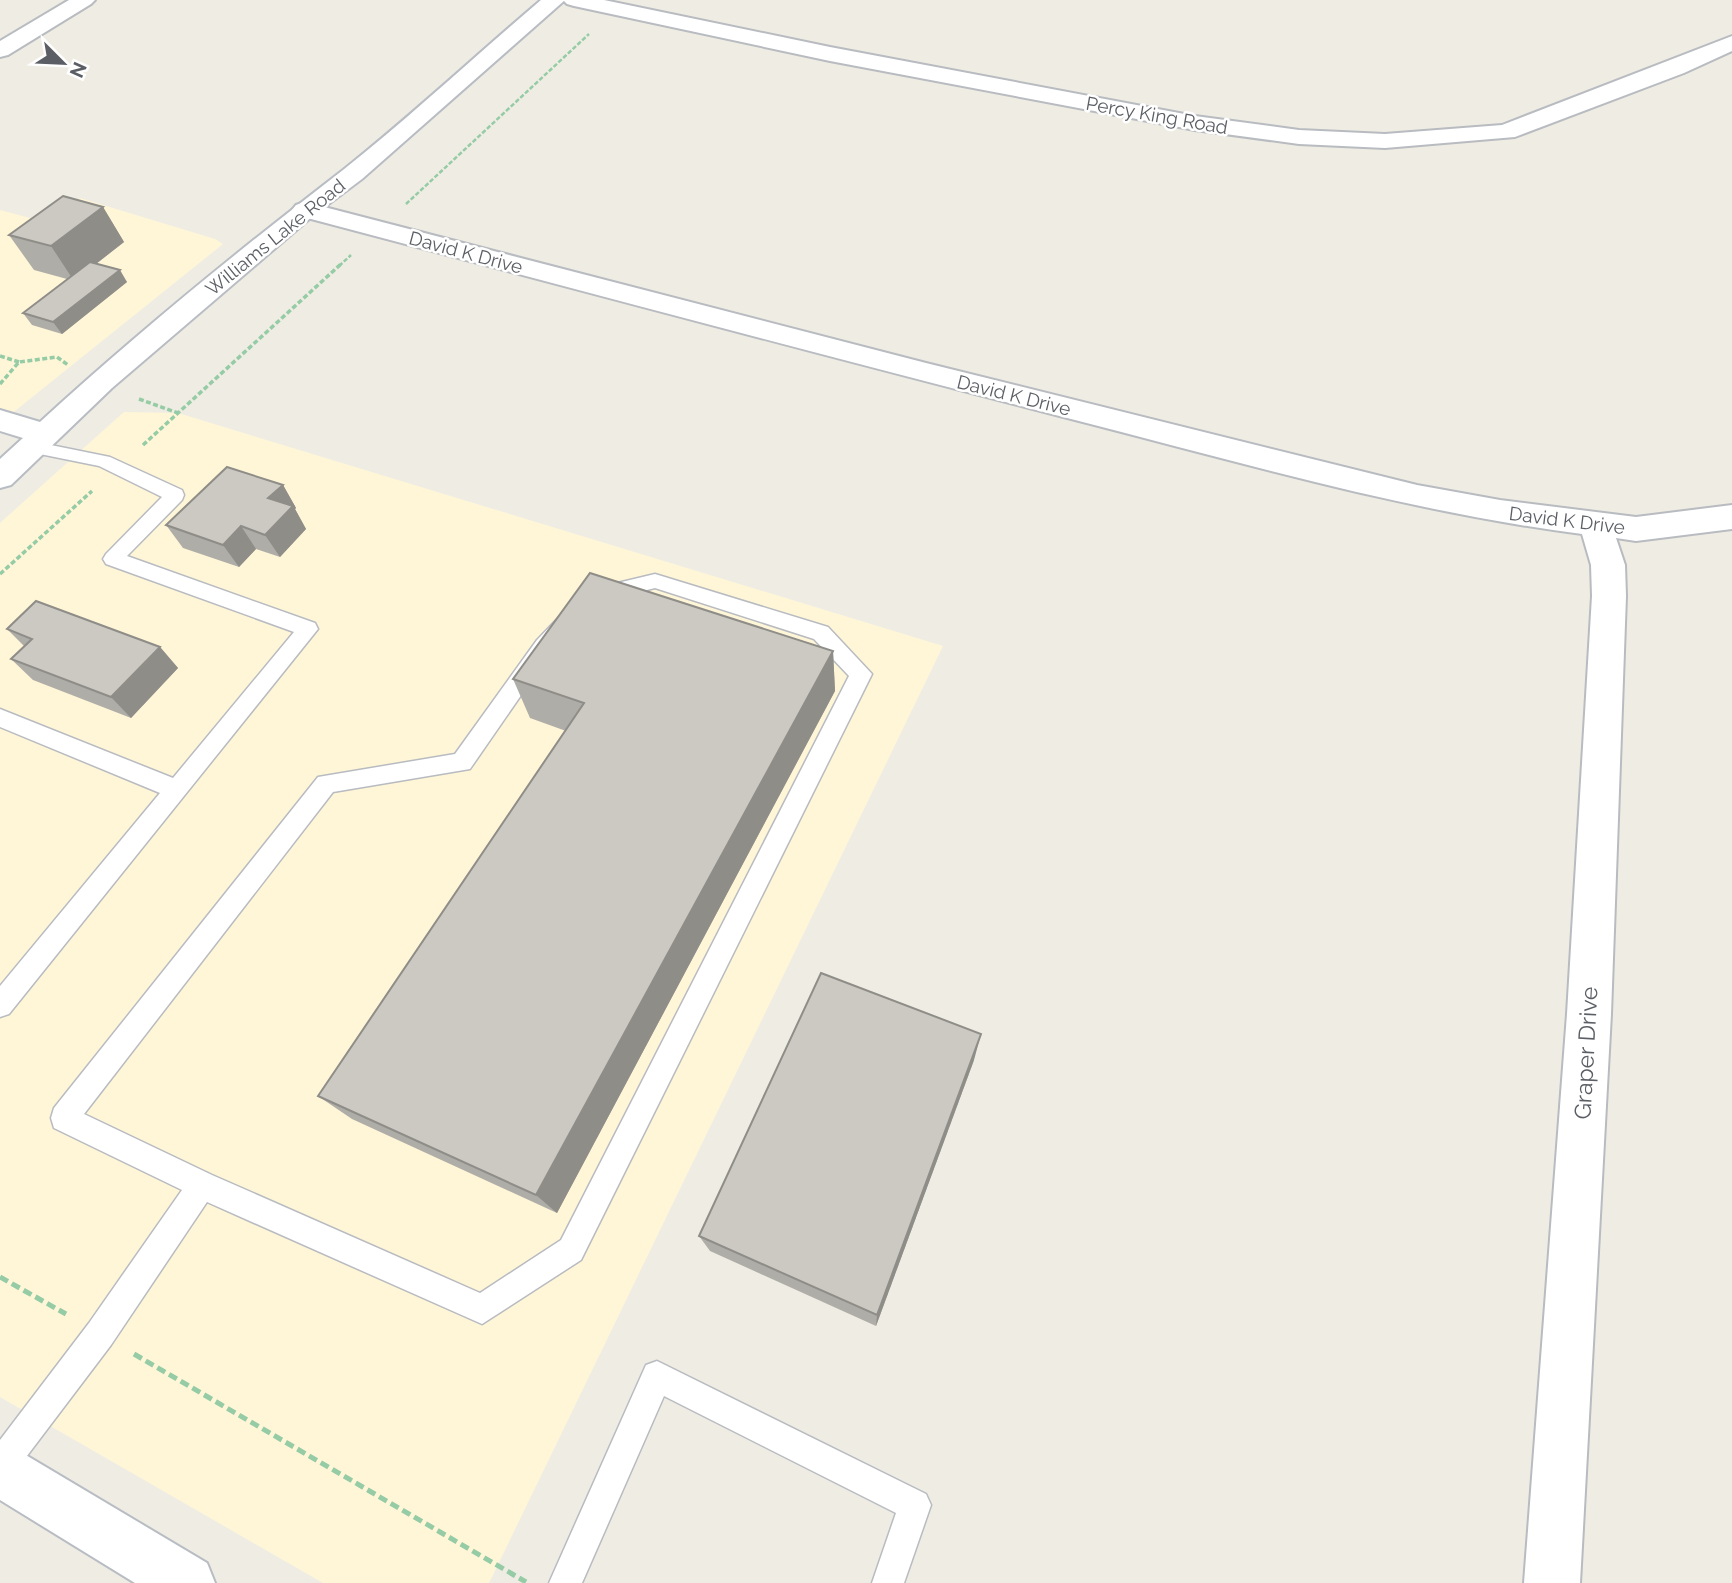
<svg xmlns="http://www.w3.org/2000/svg" width="1732" height="1583" viewBox="0 0 1732 1583" font-family="Raleway,sans-serif">
<rect width="100%" height="100%" fill="#efede3"/>
<g fill="#fff6d8">
<polygon points="80,198 215,239 223,244 0,423 0,210 45,222"/>
<polygon points="124,412 178,413 943,646 489,1583 323,1583 0,1397 0,523"/>
</g>
<g fill="none" stroke-linecap="round" stroke-linejoin="round">
<defs>
<g id="lane">
<polygon points="31,441 110,457 182,490 184,495 182,500 127,556 315,623 318,629 9,1014 0,1017 0,986 160,793 0,727 0,709 173,778 294,632 106,564 103,559 106,554 162,497 99,466 25,451 22,447 25,443"/>
<path d="M655,574L828,627L872,674L581,1260L482,1324L207,1202L111,1345L11,1477L0,1482V1440L89,1323L182,1190L54,1128L51,1118L54,1108L318,777L455,754L537,640L584,591ZM655,588L814,639L849,676L561,1240L480,1293L212,1175L84,1114L333,792L470,769L551,652L598,602Z"/>
<polygon points="657,1361 926,1494 931,1505 904,1583 872,1583 896,1513 664,1396 582,1583 549,1583 646,1365"/>
</g>
<g id="street">
<polygon points="69,0 95,0 91,4 8,55 0,57 0,41"/>
<polygon points="563,0 604,0 830,47 1195,116 1299,130 1385,134 1502,125 1732,36 1732,51 1684,73 1515,137 1385,148 1299,144 1195,130 830,61 574,6 567,4"/>
<path d="M305,202L926,363L1417,485L1500,500L1636,517L1732,505V529L1636,541L1616,538L1625,565L1626,596L1611,1014L1580,1583H1524L1567,1014L1592,596L1591,565L1582,534C1410,512 1243,463 1075,420C815,353 556,284 296,215L292,210L296,205Z"/>
</g>
<g id="secondary">
<path d="M541,0H565L362,179L314,215L112,388L11,485L0,488V459L23,438L0,431V410L40,422C137,333 239,250 343,170C411,116 475,56 541,0Z"/>
<polygon points="0,1443 19,1451 207,1563 215,1583 135,1583 0,1500"/>
</g>
</defs>
<use href="#lane" stroke="#b8bbc0" stroke-width="3"/>
<use href="#street" stroke="#b8bbc0" stroke-width="4"/>
<use href="#secondary" stroke="#b8bcc3" stroke-width="4"/>
<g stroke="#95cba5" stroke-width="2.5" stroke-dasharray="4.5 2" stroke-linecap="butt">
<polyline points="406,204 589,34"/>
<polyline points="339,266 351,255"/>
</g>
<g stroke="#95cba5" stroke-width="3.5" stroke-dasharray="5 2.5" stroke-linecap="butt">
<polyline points="0,356 19,362"/>
<polyline points="0,384 19,362 57,357 68,365"/>
<polyline points="139,399 178,413"/>
<polyline points="143,445 341,264"/>
<polyline points="0,574 92,491"/>
</g>
<g stroke="#95cba5" stroke-width="5" stroke-dasharray="9 4.5" stroke-linecap="butt">
<polyline points="0,1277 66,1314"/>
<polyline points="134,1354 526,1582"/>
</g>
<use href="#lane" fill="#fff" fill-rule="evenodd"/>
<use href="#street" fill="#fff" fill-rule="evenodd"/>
<use href="#secondary" fill="#fff" fill-rule="evenodd"/>
</g>
<g fill="#afada7">
<polygon points="103,207 124,242 96,264 127,282 62,334 32,325 23,313 67,279 34,270 9,235"/>
<polygon points="283,485 296,508 295,509 306,529 280,557 256,549 239,567 183,548 166,525"/>
<polygon points="7,629 160,647 178,668 131,718 33,680 11,659 24,646"/>
<polygon points="833,651 835,691 557,1213 352,1119 318,1096 566,731 530,718 513,679"/>
<polygon points="974,1060 876,1326 710,1251 699,1236"/>
</g>
<g fill="#8f8d88">
<polygon points="103,207 124,242 74,281 51,246"/>
<polygon points="120,270 127,282 62,334 53,322"/>
<polygon points="283,485 296,508 295,509 306,529 280,557 265,535 268,498"/>
<polygon points="241,526 256,549 239,567 223,545"/>
<polygon points="160,647 178,668 131,718 111,697"/>
<polygon points="833,651 835,691 557,1213 536,1195"/>
<polygon points="981,1034 974,1060 876,1326 877,1315"/>
</g>
<g fill="#ccc9c2" stroke="#8f8d88" stroke-width="2">
<polygon points="63,196 103,207 51,246 9,235"/>
<polygon points="90,262 120,270 53,322 23,313"/>
<polygon points="227,467 283,485 268,498 293,506 265,535 241,526 223,545 166,525"/>
<polygon points="590,573 833,651 536,1195 318,1096 584,703 513,679"/>
<polygon points="36,601 160,647 111,697 11,659 32,639 7,629"/>
<polygon points="821,973 981,1034 877,1315 699,1236"/>
</g>
<g text-anchor="middle" stroke-width="5" stroke-linejoin="round" paint-order="stroke">
<g font-size="19" fill="#5b5f65" stroke="#fff">
<text transform="translate(1157 115) rotate(10)" y="7">Percy King Road</text>
<text transform="translate(275 237) rotate(-39)" y="7">Williams Lake Road</text>
<text transform="translate(466 252) rotate(15)" y="7">David K Drive</text>
<text transform="translate(1014 395) rotate(14)" y="7">David K Drive</text>
<text transform="translate(1567 520) rotate(7)" y="7">David K Drive</text>
</g>
<g font-size="23" fill="#5b5f65" stroke="#fff">
<text transform="translate(1586 1053) rotate(-87)" y="8">Graper Drive</text>
</g>
</g>
<g transform="translate(63 63) rotate(114)" stroke="#ffffff" stroke-width="5" paint-order="stroke">
<path d="M0-5L12 26L0 18L-12 26Z" fill="#5b5f65"/>
<text y="-10" font-size="19" font-weight="bold" text-anchor="middle" fill="#5b5f65">N</text>
</g>
</svg>
